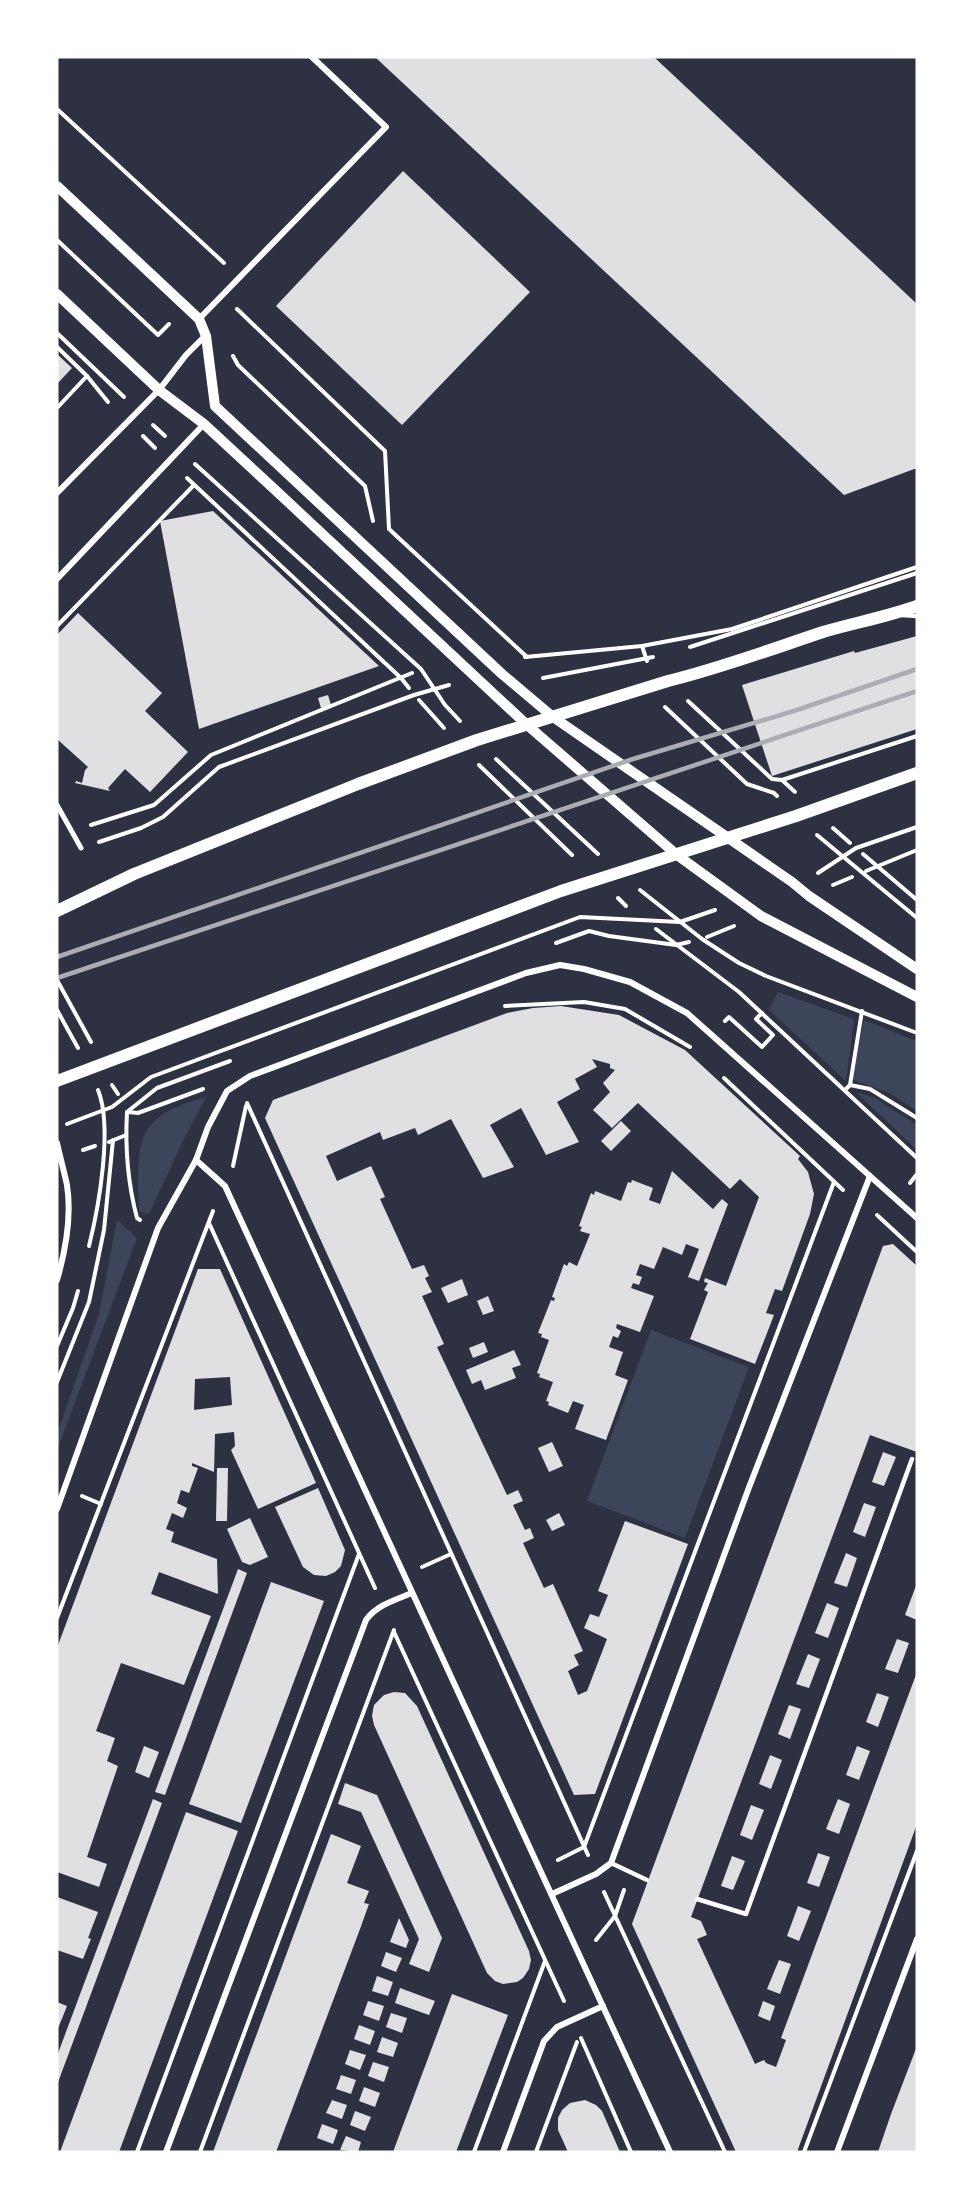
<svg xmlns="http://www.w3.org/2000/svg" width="974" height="2209" viewBox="0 0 974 2209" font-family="'Public Sans',sans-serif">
<rect width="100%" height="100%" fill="#2d3142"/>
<g fill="#3c4559">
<polygon points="778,992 854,1019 846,1081 769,1010"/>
<polygon points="864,1020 917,1041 917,1111 891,1094 851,1079"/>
<polygon points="856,1092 875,1098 917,1125 917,1150"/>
<path d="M206,1097L181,1145L149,1214L139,1211C138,1144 131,1117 206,1097Z"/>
<polygon points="117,1220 137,1238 57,1450 57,1434 99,1314"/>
<polygon points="651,1330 749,1367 685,1538 587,1501"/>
</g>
<g fill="#e0e0e3" fill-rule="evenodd">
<polygon points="375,57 654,57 917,304 917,468 844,495"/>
<polygon points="403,171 530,292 402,425 276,306"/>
<polygon points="57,354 72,368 57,384"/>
<polygon points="213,511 379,666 199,729 160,521"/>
<polygon points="78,613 162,693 145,711 188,752 150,792 125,769 108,788 110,791 75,783 76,781 82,783 85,770 88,767 57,739 57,635"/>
<polygon points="917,636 917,729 772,776 742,685 854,651 855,653"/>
<polygon points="328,695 331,705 321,708 318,698"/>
<polygon points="561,1006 619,1015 685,1050 800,1156 798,1159 808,1172 814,1194 810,1214 782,1291 775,1289 766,1313 774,1315 755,1364 690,1339 708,1292 704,1290 708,1283 704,1282 705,1278 726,1286 759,1197 740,1179 730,1189 638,1103 612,1128 593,1110 610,1092 603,1083 615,1070 610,1068 610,1064 592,1059 597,1067 575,1079 580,1089 557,1102 579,1142 546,1155 521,1108 490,1125 514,1167 483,1178 451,1119 418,1135 415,1128 383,1140 380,1132 326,1156 337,1181 371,1166 385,1197 380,1199 412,1269 424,1265 429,1276 425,1278 432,1292 422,1296 444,1344 437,1347 507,1495 518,1490 523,1501 513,1505 525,1530 530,1528 534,1538 523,1543 544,1588 553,1584 583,1651 574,1655 579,1665 568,1671 578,1695 587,1691 607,1639 584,1628 590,1614 599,1617 608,1595 598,1591 625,1521 688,1544 595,1794 574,1795 265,1118 273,1100 507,1013 533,1008"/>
<polygon points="621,1121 631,1131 611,1151 601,1141"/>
<polygon points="672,1171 713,1209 722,1199 728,1204 699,1281 688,1277 699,1249 686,1244 682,1255 663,1247 654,1269 640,1264 636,1275 642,1277 639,1285 633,1283 631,1288 654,1296 640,1332 617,1324 616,1328 621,1331 618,1338 613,1336 609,1347 623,1352 615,1375 628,1380 606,1440 575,1429 584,1405 573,1401 568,1413 548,1405 549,1402 546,1401 553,1382 539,1377 540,1374 537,1373 549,1340 541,1337 542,1334 538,1333 551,1300 554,1301 555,1298 552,1297 564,1264 567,1266 569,1262 577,1266 590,1234 580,1231 582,1227 579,1226 591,1193 594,1195 595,1191 621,1201 628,1182 631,1183 632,1180 653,1188 649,1200 660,1204"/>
<polygon points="893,1244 917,1266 917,1452 870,1435 691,1917 701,1921 707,1935 697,1939 755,2064 764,2060 766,2063 776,2067 786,2040 781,2038 917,1672 917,1824 797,2152 736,2152 632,1924 883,1246"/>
<path d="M198,1269H220L316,1483L258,1509L231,1450L235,1446L234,1432L215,1434L214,1472L192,1463V1466L198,1468L189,1493L181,1490L177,1503L187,1508L183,1518L172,1513L166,1529L174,1532L171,1542L217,1559L218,1594L159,1572L151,1594L211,1616L184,1685L121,1663L96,1731L115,1738L107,1761L118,1766L87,1857L107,1864L99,1887L57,1872V1648ZM230,1377L232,1405L194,1410L195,1379Z"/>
<polygon points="462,1279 468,1295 448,1303 441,1288"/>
<polygon points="488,1296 494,1311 483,1315 477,1301"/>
<polygon points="484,1342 488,1352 473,1358 469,1348"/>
<polygon points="514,1350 521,1365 512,1368 516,1378 485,1390 481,1380 472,1384 466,1370"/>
<polygon points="552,1442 563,1466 549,1472 538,1448"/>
<polygon points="883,1452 896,1457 884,1486 872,1482"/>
<polygon points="217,1468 228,1468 227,1521 216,1521"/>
<polygon points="318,1488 345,1550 341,1566 335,1572 326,1576 314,1575 303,1567 275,1507"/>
<polygon points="864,1503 876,1507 865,1537 853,1532"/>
<polygon points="559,1513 565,1525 552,1531 546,1520"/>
<polygon points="250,1518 268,1557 250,1565 242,1562 227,1529"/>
<polygon points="846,1553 857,1558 847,1587 834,1583"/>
<polygon points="238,1569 247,1573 165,1795 155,1792"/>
<polygon points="271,1582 324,1601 241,1823 189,1804"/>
<polygon points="917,1583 917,1620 905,1615"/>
<polygon points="827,1603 839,1608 828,1638 815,1633"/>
<polygon points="897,1639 909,1643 898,1673 885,1669"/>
<polygon points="808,1654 820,1659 809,1688 796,1684"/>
<polygon points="394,1692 405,1693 417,1706 529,1951 531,1960 529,1969 523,1978 517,1982 503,1984 495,1981 487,1973 374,1725 372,1716 374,1705 384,1695"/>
<polygon points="877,1693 889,1697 878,1727 866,1722"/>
<polygon points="789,1705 801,1709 790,1739 778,1734"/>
<polygon points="144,1746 159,1752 149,1778 135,1772"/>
<polygon points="857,1746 870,1751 859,1780 846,1775"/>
<polygon points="770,1755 782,1760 771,1789 759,1784"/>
<polygon points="345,1783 377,1795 442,1938 429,1972 409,1964 419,1939 361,1812 338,1804"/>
<polygon points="153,1799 162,1803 57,2085 57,2056"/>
<polygon points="838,1799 850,1804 839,1834 826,1829"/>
<polygon points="751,1805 764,1810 752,1840 740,1835"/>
<polygon points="186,1812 238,1831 119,2152 60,2152"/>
<polygon points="331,1834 361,1846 347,1883 369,1891 364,1903 369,1904 360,1929 276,2152 213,2152"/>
<polygon points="818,1853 830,1857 819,1887 807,1883"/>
<polygon points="732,1856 745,1861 733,1890 721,1886"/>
<polygon points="57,1897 98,1912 88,1938 91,1939 83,1959 57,1950"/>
<polygon points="798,1906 811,1911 799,1941 787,1936"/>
<polygon points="399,1918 409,1940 406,1948 390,1942"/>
<polygon points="386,1952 402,1958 396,1972 381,1966"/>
<polygon points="779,1960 791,1964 780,1994 767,1989"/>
<polygon points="377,1976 393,1982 388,1996 372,1991"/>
<polygon points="400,1988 435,2001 429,2015 395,2003"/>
<polygon points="452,1994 508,2015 456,2152 393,2152"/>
<polygon points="368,2001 384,2006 379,2021 363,2015"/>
<polygon points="763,2001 775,2006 770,2021 758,2016"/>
<polygon points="57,2002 67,2006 57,2031"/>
<polygon points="391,2013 407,2018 402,2033 386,2027"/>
<polygon points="359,2025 375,2031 370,2045 354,2039"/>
<polygon points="382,2037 398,2043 393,2057 377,2052"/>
<polygon points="917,2046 917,2152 878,2152 891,2114"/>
<polygon points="350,2050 366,2055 360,2070 345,2064"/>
<polygon points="373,2062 389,2067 384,2082 368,2076"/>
<polygon points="341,2075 356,2080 351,2094 336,2089"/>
<polygon points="364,2087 380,2093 375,2107 359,2101"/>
<polygon points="332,2100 347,2105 342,2119 326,2113"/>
<polygon points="585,2100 596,2105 602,2111 620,2152 568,2152 558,2130 558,2118 562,2110 570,2103"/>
<polygon points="355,2111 371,2117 365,2131 350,2125"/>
<polygon points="322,2124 338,2130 333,2144 317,2138"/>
<polygon points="346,2136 361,2142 358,2152 340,2150"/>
</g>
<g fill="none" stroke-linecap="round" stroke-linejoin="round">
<g stroke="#fff" stroke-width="4">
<polyline points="57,109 224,263"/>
<polyline points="57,240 158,335 169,324"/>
<polyline points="237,309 385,451 389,529 527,657"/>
<polyline points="57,333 124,397"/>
<polyline points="57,347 87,376 108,402"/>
<polyline points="233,356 238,365 365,486 373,521"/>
<polyline points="57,408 87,376"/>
<polyline points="153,425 165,436"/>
<polyline points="143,436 155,448"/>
<polyline points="195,464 421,669 445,705 460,721"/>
<polyline points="187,478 401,678 409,688"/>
<polyline points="57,626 194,485"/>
<polyline points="642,646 647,661"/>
<polyline points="690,647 917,573"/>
<polyline points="525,657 642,646 732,629 917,567"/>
<polyline points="543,678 653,657"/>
<polyline points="419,700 444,728"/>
<polyline points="688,701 772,779 782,780 795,792"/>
<polyline points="665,707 747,784 774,793 777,796"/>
<polyline points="496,759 598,854"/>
<polyline points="479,765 572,855"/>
<polyline points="782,780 917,736"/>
<polyline points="91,825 154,805 211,755 412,673"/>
<polyline points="833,828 850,843"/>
<polyline points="817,835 917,918"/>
<polyline points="99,842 141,828 163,817 219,767 414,695 449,685"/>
<polyline points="863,854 917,900"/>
<polyline points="866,871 917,850"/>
<polyline points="818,873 856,848 917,827"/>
<polyline points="833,885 852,877"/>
<polyline points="640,890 702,939 739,963 766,976 917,1033"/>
<polyline points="618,898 626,906"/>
<polyline points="656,929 739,992 917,1158"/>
<polyline points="707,937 734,926"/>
<polyline points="556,943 589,931 609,936 676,945 689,942"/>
<polyline points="57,980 91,1042"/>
<polyline points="505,1006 584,1002 625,1009 690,1047"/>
<polyline points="57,1010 78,1048"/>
<polyline points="725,1021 729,1017 762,1047 773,1035 756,1019 762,1013"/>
<polyline points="724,1078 843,1190"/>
<polyline points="112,1085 118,1094"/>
<polyline points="850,1085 870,1089 917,1118"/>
<polyline points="846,1089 850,1085 862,1011"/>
<polyline points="247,1103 588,1855"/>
<polyline points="127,1112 157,1088 230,1061"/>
<path d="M127,1112C125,1147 128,1184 137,1218L140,1220"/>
<polyline points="128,1112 138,1113 203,1089"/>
<polyline points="67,1124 112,1107 151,1077 580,917 680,922 715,910"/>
<polyline points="109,1142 126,1135"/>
<polyline points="83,1150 95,1146"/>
<polyline points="233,1166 246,1106"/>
<polyline points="910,1183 917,1174"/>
<polyline points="877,1215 917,1252"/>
<polyline points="209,1223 375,1588"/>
<path d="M89,1246C99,1206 113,1127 98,1090"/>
<polyline points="57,1346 73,1308 78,1291"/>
<polyline points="57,1382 89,1302 104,1230 113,1140"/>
<polyline points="82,1496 101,1504"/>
<polyline points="422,1567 451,1554"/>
<polyline points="57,1618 213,1211"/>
<polyline points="394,1632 564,2001"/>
<polyline points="558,1860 584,1847 834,1182"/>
<polyline points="604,1892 725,2152"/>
<polyline points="596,1940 615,1916 624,1890"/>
<polyline points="581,2038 631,2152"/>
<polyline points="137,2152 359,1554"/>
<polyline points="200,2152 394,1630"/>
<polyline points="474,2152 545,1961"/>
<polyline points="536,2152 577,2042"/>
<polyline points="804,2152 917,1851"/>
</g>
<g stroke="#fff" stroke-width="4.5">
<polyline points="902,615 917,616"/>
<polyline points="611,1863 647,1880"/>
<polyline points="697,1899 746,1914 912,1459"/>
</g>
<polyline stroke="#fff" stroke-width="5" points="57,805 81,848"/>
<g stroke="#fff" stroke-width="6">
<polyline points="199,319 386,127 312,57"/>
<polyline points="57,493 159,390 186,355 205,336"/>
<polyline points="57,579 204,424"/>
<path d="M57,1143C60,1157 64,1171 67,1185C72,1217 66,1249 57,1280"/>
<polyline points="196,1160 225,1186 670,2152"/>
<polyline points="57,1509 158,1228 196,1160 208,1127 227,1091 250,1076 526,973 560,965 584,969 630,982 687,1013 917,1218"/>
<polyline points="552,1894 596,1874 611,1863 748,1490 870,1176"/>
<path d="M166,2152L366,1620C377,1605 395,1600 412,1593"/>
<polyline points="503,2152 544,2041 557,2027 603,2006"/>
<polyline points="837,2152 917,1939"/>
</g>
<g stroke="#fff" stroke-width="10">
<polyline points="57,186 199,319 206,336 215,406 502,674 553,717 792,882 809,896 917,969"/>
<polyline points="57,294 159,390 204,424 272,487 526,724 677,855 761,916 917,997"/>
</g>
<g stroke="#fff" stroke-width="12">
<path d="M57,911L134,874L358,784L477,740L668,681C721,668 772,649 823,632C854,623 886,617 917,606"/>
<polyline points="57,1081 561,891 796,816 917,773"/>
</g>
<g stroke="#abadb3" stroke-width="4.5">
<polyline points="57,957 633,759 794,711 917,669"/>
<polyline points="57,978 917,691"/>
</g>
</g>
<rect width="974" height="2209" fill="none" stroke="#ffffff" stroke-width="117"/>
</svg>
